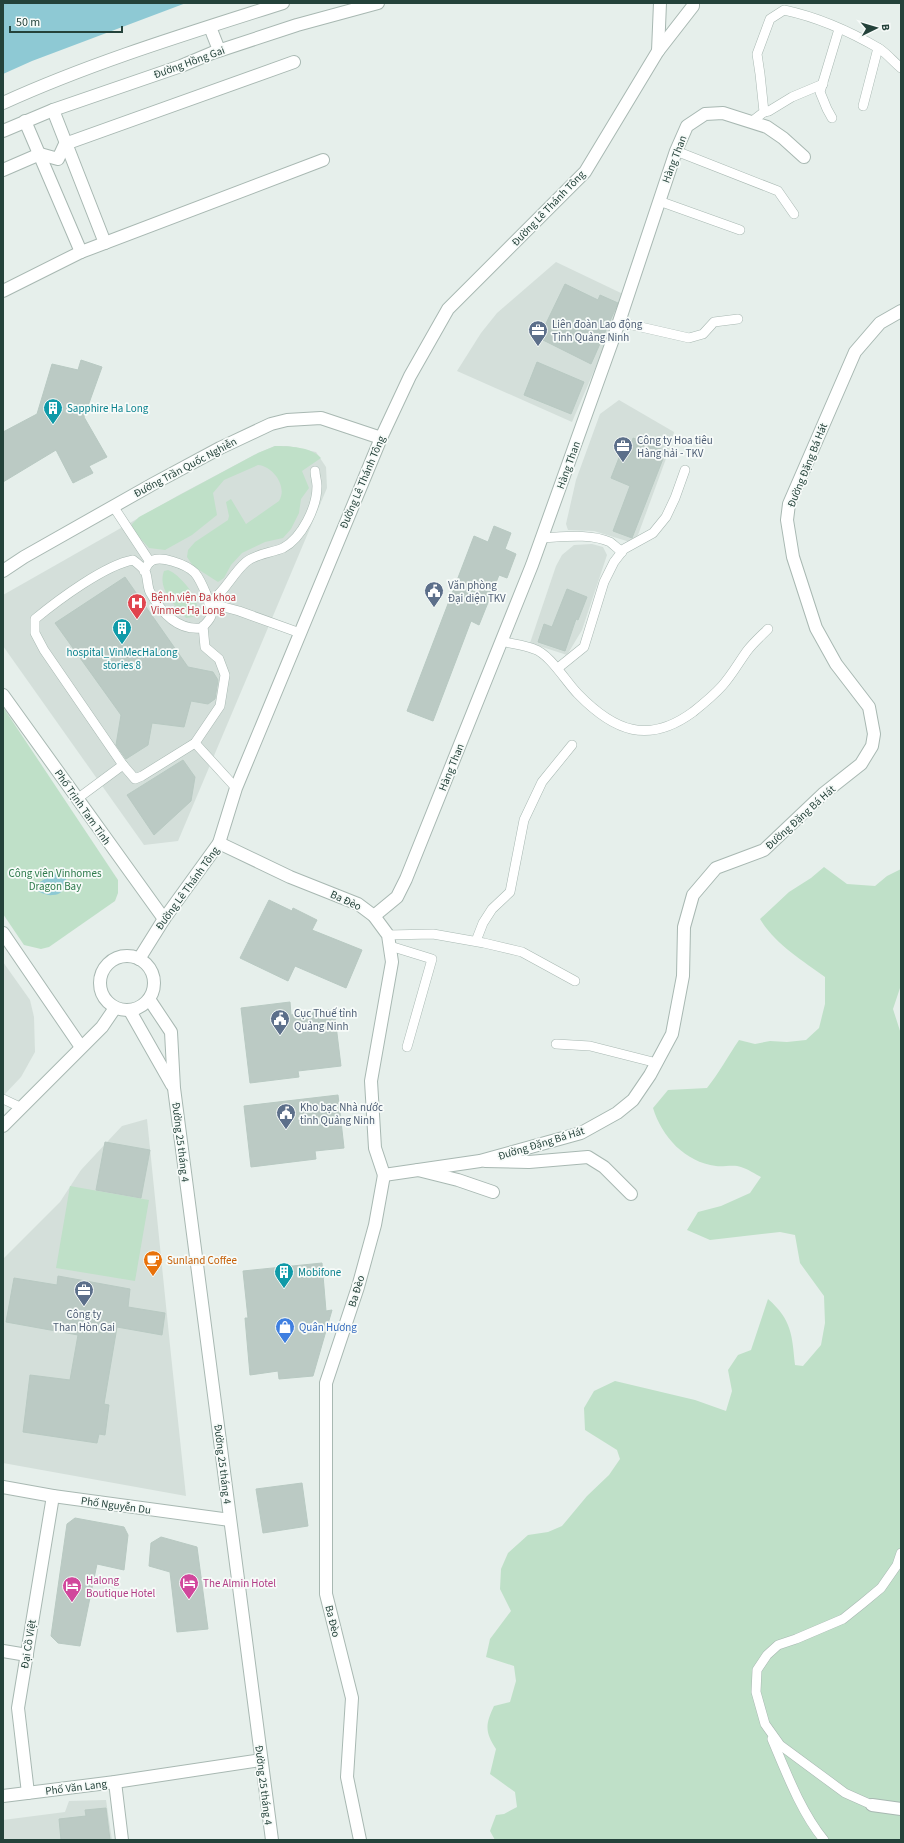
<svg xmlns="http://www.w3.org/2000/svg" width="904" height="1843" viewBox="0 0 904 1843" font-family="'Source Sans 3',sans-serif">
<rect width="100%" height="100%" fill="#e6efeb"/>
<g fill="#d4dfda">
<polygon points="556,262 623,294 609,336 572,422 457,371 481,333 497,313"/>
<polygon points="619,400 674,432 671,445 638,535 630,542 594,531 568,530 566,524 576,480 600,414"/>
<polygon points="275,446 287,446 316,452 326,467 327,488 178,841 144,845 3,646 3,595 179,495 258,453"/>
<polygon points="592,544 603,547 607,555 582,630 567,655 530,643 556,566 562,555 574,545"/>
<polygon points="3,962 30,1000 34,1017 35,1052 21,1077 3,1096"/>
<polygon points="147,1119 171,1355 186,1496 3,1463 3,1259 60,1202 81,1170 122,1126"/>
<polygon points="106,1800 112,1840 3,1840 3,1820 65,1812 69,1801"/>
</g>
<g fill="#bfe0c8">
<path d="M275,446C290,446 311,447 321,458L302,471L309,488L301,499L299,513L291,529L283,538L265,542L242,553L231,565L224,578L218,582L193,566L187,557L188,550L195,542L228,520L229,516L226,502L231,499L246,524L279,501C288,487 273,466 258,465L224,480L213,493L217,515L192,535L165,550L149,548L132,529V524L139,517L258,453Z"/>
<path d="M168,570C179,574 199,597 197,609C197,612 195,614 193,617L186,618C175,605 157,589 164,571Z"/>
<polygon points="3,707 118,880 118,893 115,901 49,947 41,949 24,945 3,914"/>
<path d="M824,867L847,884L875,886L887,876L901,869V985L893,1009L901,1034V1840H495L490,1831L496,1815L504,1814L517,1807L515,1792L490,1774L496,1749C485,1732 485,1725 494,1706L510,1702L516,1681L514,1666L486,1657L490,1639L511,1611L500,1589L501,1569L508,1553L528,1535L548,1532L562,1526L587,1496L609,1475L620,1459L617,1450L585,1430L584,1408L594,1391L615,1381L695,1400L726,1411L732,1391L728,1370L738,1355L751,1350L768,1299C792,1320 792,1335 795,1365L803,1366L821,1345L825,1323L824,1296L800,1263L795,1235L780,1232L710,1240L687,1230L698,1212L721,1206L750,1193L761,1177C755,1174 748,1169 741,1167C734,1164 724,1167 716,1166C685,1162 662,1137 653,1108L668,1090L707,1088C719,1073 728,1056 739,1040L755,1044L770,1041L787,1042L806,1040L819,1028L825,1004V977C802,960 775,944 760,919L789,892L811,878Z"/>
<polygon points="70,1186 149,1200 135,1281 56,1268"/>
</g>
<g fill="#8ec9d4">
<polygon points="3,3 186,3 32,61 3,74"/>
<path d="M64,867C68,877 67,895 53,895C45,896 38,891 32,887Z"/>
</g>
<g fill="#bbcac4" stroke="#b8c9c2">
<polygon points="565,284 598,300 600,295 618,303 591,364 539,338"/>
<polygon points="81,360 102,367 84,417 107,457 89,466 93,473 73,483 56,450 3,482 3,432 37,414 52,364 78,370"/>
<polygon points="537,362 584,382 571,414 524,395"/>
<polygon points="633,438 666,451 632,538 613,531 630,486 611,478 626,440 632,442"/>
<polygon points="494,526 511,533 505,549 516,554 507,578 499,575 479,625 471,621 433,721 407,711 474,536 488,542"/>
<polygon points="125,577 188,667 213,672 218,680 215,699 208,704 191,701 184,727 152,723 148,745 126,759 116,745 121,715 55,623"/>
<polygon points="567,589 587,597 578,620 576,619 565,651 538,642 544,624 552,627"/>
<polygon points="183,760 195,777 191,801 154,835 127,795"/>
<polygon points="269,900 292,911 293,908 317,920 312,930 362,950 346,988 295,966 288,981 240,958"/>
<polygon points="290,1002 291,1015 334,1009 341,1066 298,1071 299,1077 250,1083 241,1008"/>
<polygon points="338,1095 344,1148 315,1151 316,1159 251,1167 244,1106"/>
<polygon points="105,1142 150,1150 141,1198 96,1190"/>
<polygon points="322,1263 326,1311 332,1310 313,1376 279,1379 278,1371 250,1375 245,1318 248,1318 243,1271"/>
<polygon points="58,1276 130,1289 128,1307 165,1313 162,1335 117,1327 104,1404 109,1405 105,1435 99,1434 97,1443 23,1432 30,1375 70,1380 78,1335 6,1322 14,1278 57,1285"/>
<polygon points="302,1483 308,1526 263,1533 256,1489"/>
<polygon points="75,1518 124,1527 128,1535 124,1570 97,1564 80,1646 58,1643 51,1636 67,1524"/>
<polygon points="161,1537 197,1547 208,1629 177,1632 170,1572 149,1566 151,1543"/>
<polygon points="106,1808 110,1840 61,1840 59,1819 86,1816 85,1810"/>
</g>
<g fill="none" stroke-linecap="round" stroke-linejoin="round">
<defs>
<g id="service">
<polyline points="863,106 878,48"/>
<polyline points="764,112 769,111 792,97 823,84"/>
<polyline points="832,118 827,109 820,92 839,29"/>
<path d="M751,122L764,112L760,74L757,54L770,19L784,10C817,17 851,32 880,49C887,54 894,62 901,68"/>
<polyline points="676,151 778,191 794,214"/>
<polyline points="659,201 740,230"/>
<polyline points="619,322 689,338 703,334 714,322 738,319"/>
<polyline points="113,506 150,562"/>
<path d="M541,538C563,537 590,533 610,542C614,545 618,549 622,552"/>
<path d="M144,571C146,568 147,565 149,563C158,553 187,565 195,573C200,579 214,608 211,616C210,620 204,625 202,628C178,631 161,612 150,592C147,586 148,577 145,571C142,567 137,563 133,560C105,565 58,600 35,619V633L44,650L123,765L135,779L142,776L195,743L220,706L225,675L219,659L205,647L203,626"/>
<path d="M209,603C226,591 232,574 246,562C255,554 271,553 283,548C302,538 317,507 317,486C317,481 315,476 315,471"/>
<polyline points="209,603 239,611 300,633"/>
<path d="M501,641C512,644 524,645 534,649C550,654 566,682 578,694C614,731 648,745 693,712C703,704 714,695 722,686C732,675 739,662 747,651C753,643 761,636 768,629"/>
<polyline points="558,668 584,647 604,582 614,562 624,549 653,533 666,517 675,498 685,470"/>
<polyline points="195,743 236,788"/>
<polyline points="77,799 123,765"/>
<polyline points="388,935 433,934 484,943 522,952 575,981"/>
<polyline points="476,941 483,923 492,909 510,892 524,820 542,782 572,745"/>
<polyline points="390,946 432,959 407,1047"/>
<polyline points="556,1044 590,1046 657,1063"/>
<polyline points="3,1099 20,1107"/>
<path d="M772,1739C786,1772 801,1812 824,1840"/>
<polyline points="872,1805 845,1793 780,1745 765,1724 756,1692 757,1670 767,1655 778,1645 796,1639 843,1619 863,1603 881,1588 897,1565 901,1553"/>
</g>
<g id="minor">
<polyline points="53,110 105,243"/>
<polyline points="25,121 81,252"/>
<polyline points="3,170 40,154 58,159 65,144 294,62"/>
<polyline points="3,291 81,252 323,160"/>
<polyline points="3,695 164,919"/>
<polyline points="374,916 397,897 406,879 532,565 617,328 676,151 687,126 705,114 723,113 767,127 783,138 804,157"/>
<polyline points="3,933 81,1047"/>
<polyline points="485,1161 529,1162 588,1157 604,1167 631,1194"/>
<polyline points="418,1170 458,1180 493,1192"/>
<polyline points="3,1487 53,1496 230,1520"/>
<polyline points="3,1651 27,1655"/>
<polyline points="115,1782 122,1840"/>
<polyline points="28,1793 18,1708 53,1496"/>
<polyline points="3,1796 115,1782 261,1760"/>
<polyline points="872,1805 901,1809"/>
<polyline points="360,1840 347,1777 352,1698 326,1594 326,1383 358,1287 375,1225 384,1175"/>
</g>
<g id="tertiary">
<polyline points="210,27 219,50"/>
<polyline points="658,51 660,3"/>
<path d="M3,103C93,62 189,33 283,3"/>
<polyline points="3,131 53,110 181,66 212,53 297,25 378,3"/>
<polyline points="3,571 24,557 153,484 220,448 271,424 287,420 321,418 381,438"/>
<polyline points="219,843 290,877 358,904 374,916 388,935 392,962 371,1081 375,1148 384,1175 480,1161 581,1133 617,1113 633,1100 650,1075 672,1034 683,976 684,927 693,895 716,868 764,850 823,794 861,764 872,746 874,734 869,707 836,664 816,628 793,557 787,520 789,504 855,352 880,323 901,311"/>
<circle cx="127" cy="983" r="27"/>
<polyline points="139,959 164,919 219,843 236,788 381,438 410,376 448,309 585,172 658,51 693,6 693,3"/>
<polyline points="149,999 171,1032 174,1088 272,1840"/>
<polyline points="130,1011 172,1085"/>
<polyline points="3,1126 102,1027 115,1008"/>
</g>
</defs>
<use href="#service" stroke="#a8b8b2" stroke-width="10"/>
<use href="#minor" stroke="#a8b8b2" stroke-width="14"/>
<use href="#tertiary" stroke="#a8b8b2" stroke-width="14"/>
<use href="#service" stroke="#fff" stroke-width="9"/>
<use href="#minor" stroke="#fff" stroke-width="12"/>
<use href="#tertiary" stroke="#fff" stroke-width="12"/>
</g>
<defs>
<symbol id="office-pin" viewBox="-11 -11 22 30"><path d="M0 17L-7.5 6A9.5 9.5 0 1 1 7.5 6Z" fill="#5c6f8a" stroke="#f7fbf9"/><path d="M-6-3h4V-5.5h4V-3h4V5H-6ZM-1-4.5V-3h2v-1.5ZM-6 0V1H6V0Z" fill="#fff"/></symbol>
<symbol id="building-pin" viewBox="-11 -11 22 30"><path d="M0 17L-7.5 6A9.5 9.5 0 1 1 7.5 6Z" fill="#0f9aa8" stroke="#f7fbf9"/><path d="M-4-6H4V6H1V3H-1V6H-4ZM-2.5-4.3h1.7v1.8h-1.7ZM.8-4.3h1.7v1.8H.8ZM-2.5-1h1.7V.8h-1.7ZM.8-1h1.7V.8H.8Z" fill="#fff"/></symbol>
<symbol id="civic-pin" viewBox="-11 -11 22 30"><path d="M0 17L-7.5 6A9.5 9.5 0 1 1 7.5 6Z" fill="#5c6f8a" stroke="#f7fbf9"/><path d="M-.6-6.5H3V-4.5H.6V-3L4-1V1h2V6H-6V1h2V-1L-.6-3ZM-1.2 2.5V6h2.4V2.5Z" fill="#fff"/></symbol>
<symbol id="hospital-pin" viewBox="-11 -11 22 30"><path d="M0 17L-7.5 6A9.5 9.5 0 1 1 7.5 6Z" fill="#e0444e" stroke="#f7fbf9"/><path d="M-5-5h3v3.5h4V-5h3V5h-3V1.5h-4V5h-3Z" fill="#fff"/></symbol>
<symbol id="cafe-pin" viewBox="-11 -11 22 30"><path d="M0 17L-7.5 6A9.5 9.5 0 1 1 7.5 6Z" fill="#e8710a" stroke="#f7fbf9"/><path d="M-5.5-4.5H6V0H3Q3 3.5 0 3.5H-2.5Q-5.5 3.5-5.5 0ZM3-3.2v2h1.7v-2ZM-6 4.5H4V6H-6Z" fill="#fff"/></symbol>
<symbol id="shop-pin" viewBox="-11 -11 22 30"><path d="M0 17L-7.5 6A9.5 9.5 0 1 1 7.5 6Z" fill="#3f7fe0" stroke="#f7fbf9"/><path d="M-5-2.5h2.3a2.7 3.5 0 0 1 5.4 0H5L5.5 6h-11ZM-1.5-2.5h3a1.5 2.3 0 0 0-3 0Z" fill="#fff"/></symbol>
<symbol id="hotel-pin" viewBox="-11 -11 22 30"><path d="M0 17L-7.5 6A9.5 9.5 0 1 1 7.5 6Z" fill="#d1479c" stroke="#f7fbf9"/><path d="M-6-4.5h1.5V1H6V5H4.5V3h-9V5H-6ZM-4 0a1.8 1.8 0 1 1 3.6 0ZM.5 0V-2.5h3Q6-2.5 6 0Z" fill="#fff"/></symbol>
</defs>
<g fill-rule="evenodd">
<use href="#office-pin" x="527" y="319" width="22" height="30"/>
<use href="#building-pin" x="42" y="397" width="22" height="30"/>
<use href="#office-pin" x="612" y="435" width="22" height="30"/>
<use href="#civic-pin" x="423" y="580" width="22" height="30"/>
<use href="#hospital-pin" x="126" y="592" width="22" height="30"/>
<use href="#building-pin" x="111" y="617" width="22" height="30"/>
<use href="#civic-pin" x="269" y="1008" width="22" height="30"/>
<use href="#civic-pin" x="275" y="1102" width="22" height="30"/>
<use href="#cafe-pin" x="142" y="1249" width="22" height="30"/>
<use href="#building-pin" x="273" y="1261" width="22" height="30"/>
<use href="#office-pin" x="73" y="1279" width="22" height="30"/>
<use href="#shop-pin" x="274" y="1316" width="22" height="30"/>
<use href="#hotel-pin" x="178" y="1572" width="22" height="30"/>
<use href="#hotel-pin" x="61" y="1575" width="22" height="30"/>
</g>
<g text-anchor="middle" stroke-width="3.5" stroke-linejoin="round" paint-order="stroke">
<g font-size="11" fill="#24423a" stroke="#f7fbf9">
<text transform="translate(189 62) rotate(-20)" y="4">Đường Hồng Gai</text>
<text transform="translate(674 159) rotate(-69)" y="4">Hàng Than</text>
<text transform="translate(548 208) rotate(-46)" y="4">Đường Lê Thánh Tông</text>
<text transform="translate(568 465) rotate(-70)" y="4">Hàng Than</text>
<text transform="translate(807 465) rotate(-68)" y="4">Đường Đặng Bá Hát</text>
<text transform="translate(185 467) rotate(-28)" y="4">Đường Trần Quốc Nghiễn</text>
<text transform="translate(362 482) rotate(-67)" y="4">Đường Lê Thánh Tông</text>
<text transform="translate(451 767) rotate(-68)" y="4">Hàng Than</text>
<text transform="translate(83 807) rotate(55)" y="4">Phố Trịnh Tam Tỉnh</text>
<text transform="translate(800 817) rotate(-42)" y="4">Đường Đặng Bá Hát</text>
<text transform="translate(187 888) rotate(-54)" y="4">Đường Lê Thánh Tông</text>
<text transform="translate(346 900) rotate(25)" y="4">Ba Đèo</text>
<text transform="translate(181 1142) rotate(83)" y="4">Đường 25 tháng 4</text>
<text transform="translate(541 1143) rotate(-17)" y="4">Đường Đặng Bá Hát</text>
<text transform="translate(356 1291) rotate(-73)" y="4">Ba Đèo</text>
<text transform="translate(223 1464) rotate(83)" y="4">Đường 25 tháng 4</text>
<text transform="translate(116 1505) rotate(8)" y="4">Phố Nguyễn Du</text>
<text transform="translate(333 1621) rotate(76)" y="4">Ba Đèo</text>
<text transform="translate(28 1644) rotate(-81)" y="4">Đại Cồ Việt</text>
<text transform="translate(264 1785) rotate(83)" y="4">Đường 25 tháng 4</text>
<text transform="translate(76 1787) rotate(-7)" y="4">Phố Văn Lang</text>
</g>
<g font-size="11" fill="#4e5e75" stroke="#f7fbf9" text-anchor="start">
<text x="552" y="328">Liên đoàn Lao động<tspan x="552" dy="13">Tỉnh Quảng Ninh</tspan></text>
<text x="637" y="444">Công ty Hoa tiêu<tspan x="637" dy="13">Hàng hải - TKV</tspan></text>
<text x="448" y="589">Văn phòng<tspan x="448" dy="13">Đại diện TKV</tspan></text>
<text x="294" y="1017">Cục Thuế tỉnh<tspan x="294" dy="13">Quảng Ninh</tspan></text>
<text x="300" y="1111">Kho bạc Nhà nước<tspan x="300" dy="13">tỉnh Quảng Ninh</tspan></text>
<text x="84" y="1318" text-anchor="middle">Công ty<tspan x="84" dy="13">Than Hòn Gai</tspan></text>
</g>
<g font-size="11" fill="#0d838f" stroke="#f7fbf9" text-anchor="start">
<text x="67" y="412">Sapphire Ha Long</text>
<text x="122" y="656" text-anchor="middle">hospital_VinMecHaLong<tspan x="122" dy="13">stories 8</tspan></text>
<text x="298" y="1276">Mobifone</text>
</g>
<g font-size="11" fill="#be3a42" stroke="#f7fbf9" text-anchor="start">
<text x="151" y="601">Bệnh viện Đa khoa<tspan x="151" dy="13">Vinmec Hạ Long</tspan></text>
</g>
<g font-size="11" fill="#2d7a4b" stroke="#f7fbf9">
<text x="55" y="877">Công viên Vinhomes<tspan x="55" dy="13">Dragon Bay</tspan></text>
</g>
<g font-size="11" fill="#c56008" stroke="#f7fbf9" text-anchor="start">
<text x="167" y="1264">Sunland Coffee</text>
</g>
<g font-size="11" fill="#366cbe" stroke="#f7fbf9" text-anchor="start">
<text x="299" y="1331">Quân Hương</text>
</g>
<g font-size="11" fill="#b23c85" stroke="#f7fbf9" text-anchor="start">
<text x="86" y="1584">Halong<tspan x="86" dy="13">Boutique Hotel</tspan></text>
<text x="203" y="1587">The Almin Hotel</text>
</g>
</g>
<rect width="904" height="1843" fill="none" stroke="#24423a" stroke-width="8"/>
<g transform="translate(876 28) rotate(85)" stroke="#f7fbf9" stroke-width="3" paint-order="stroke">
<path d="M0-3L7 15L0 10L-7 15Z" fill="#24423a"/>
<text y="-6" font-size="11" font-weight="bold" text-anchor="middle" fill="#24423a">B</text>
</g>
<path d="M10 26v6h112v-6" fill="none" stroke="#24423a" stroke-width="2"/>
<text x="16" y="26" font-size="12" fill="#24423a" stroke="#f7fbf9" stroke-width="3" paint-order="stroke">50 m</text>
</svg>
